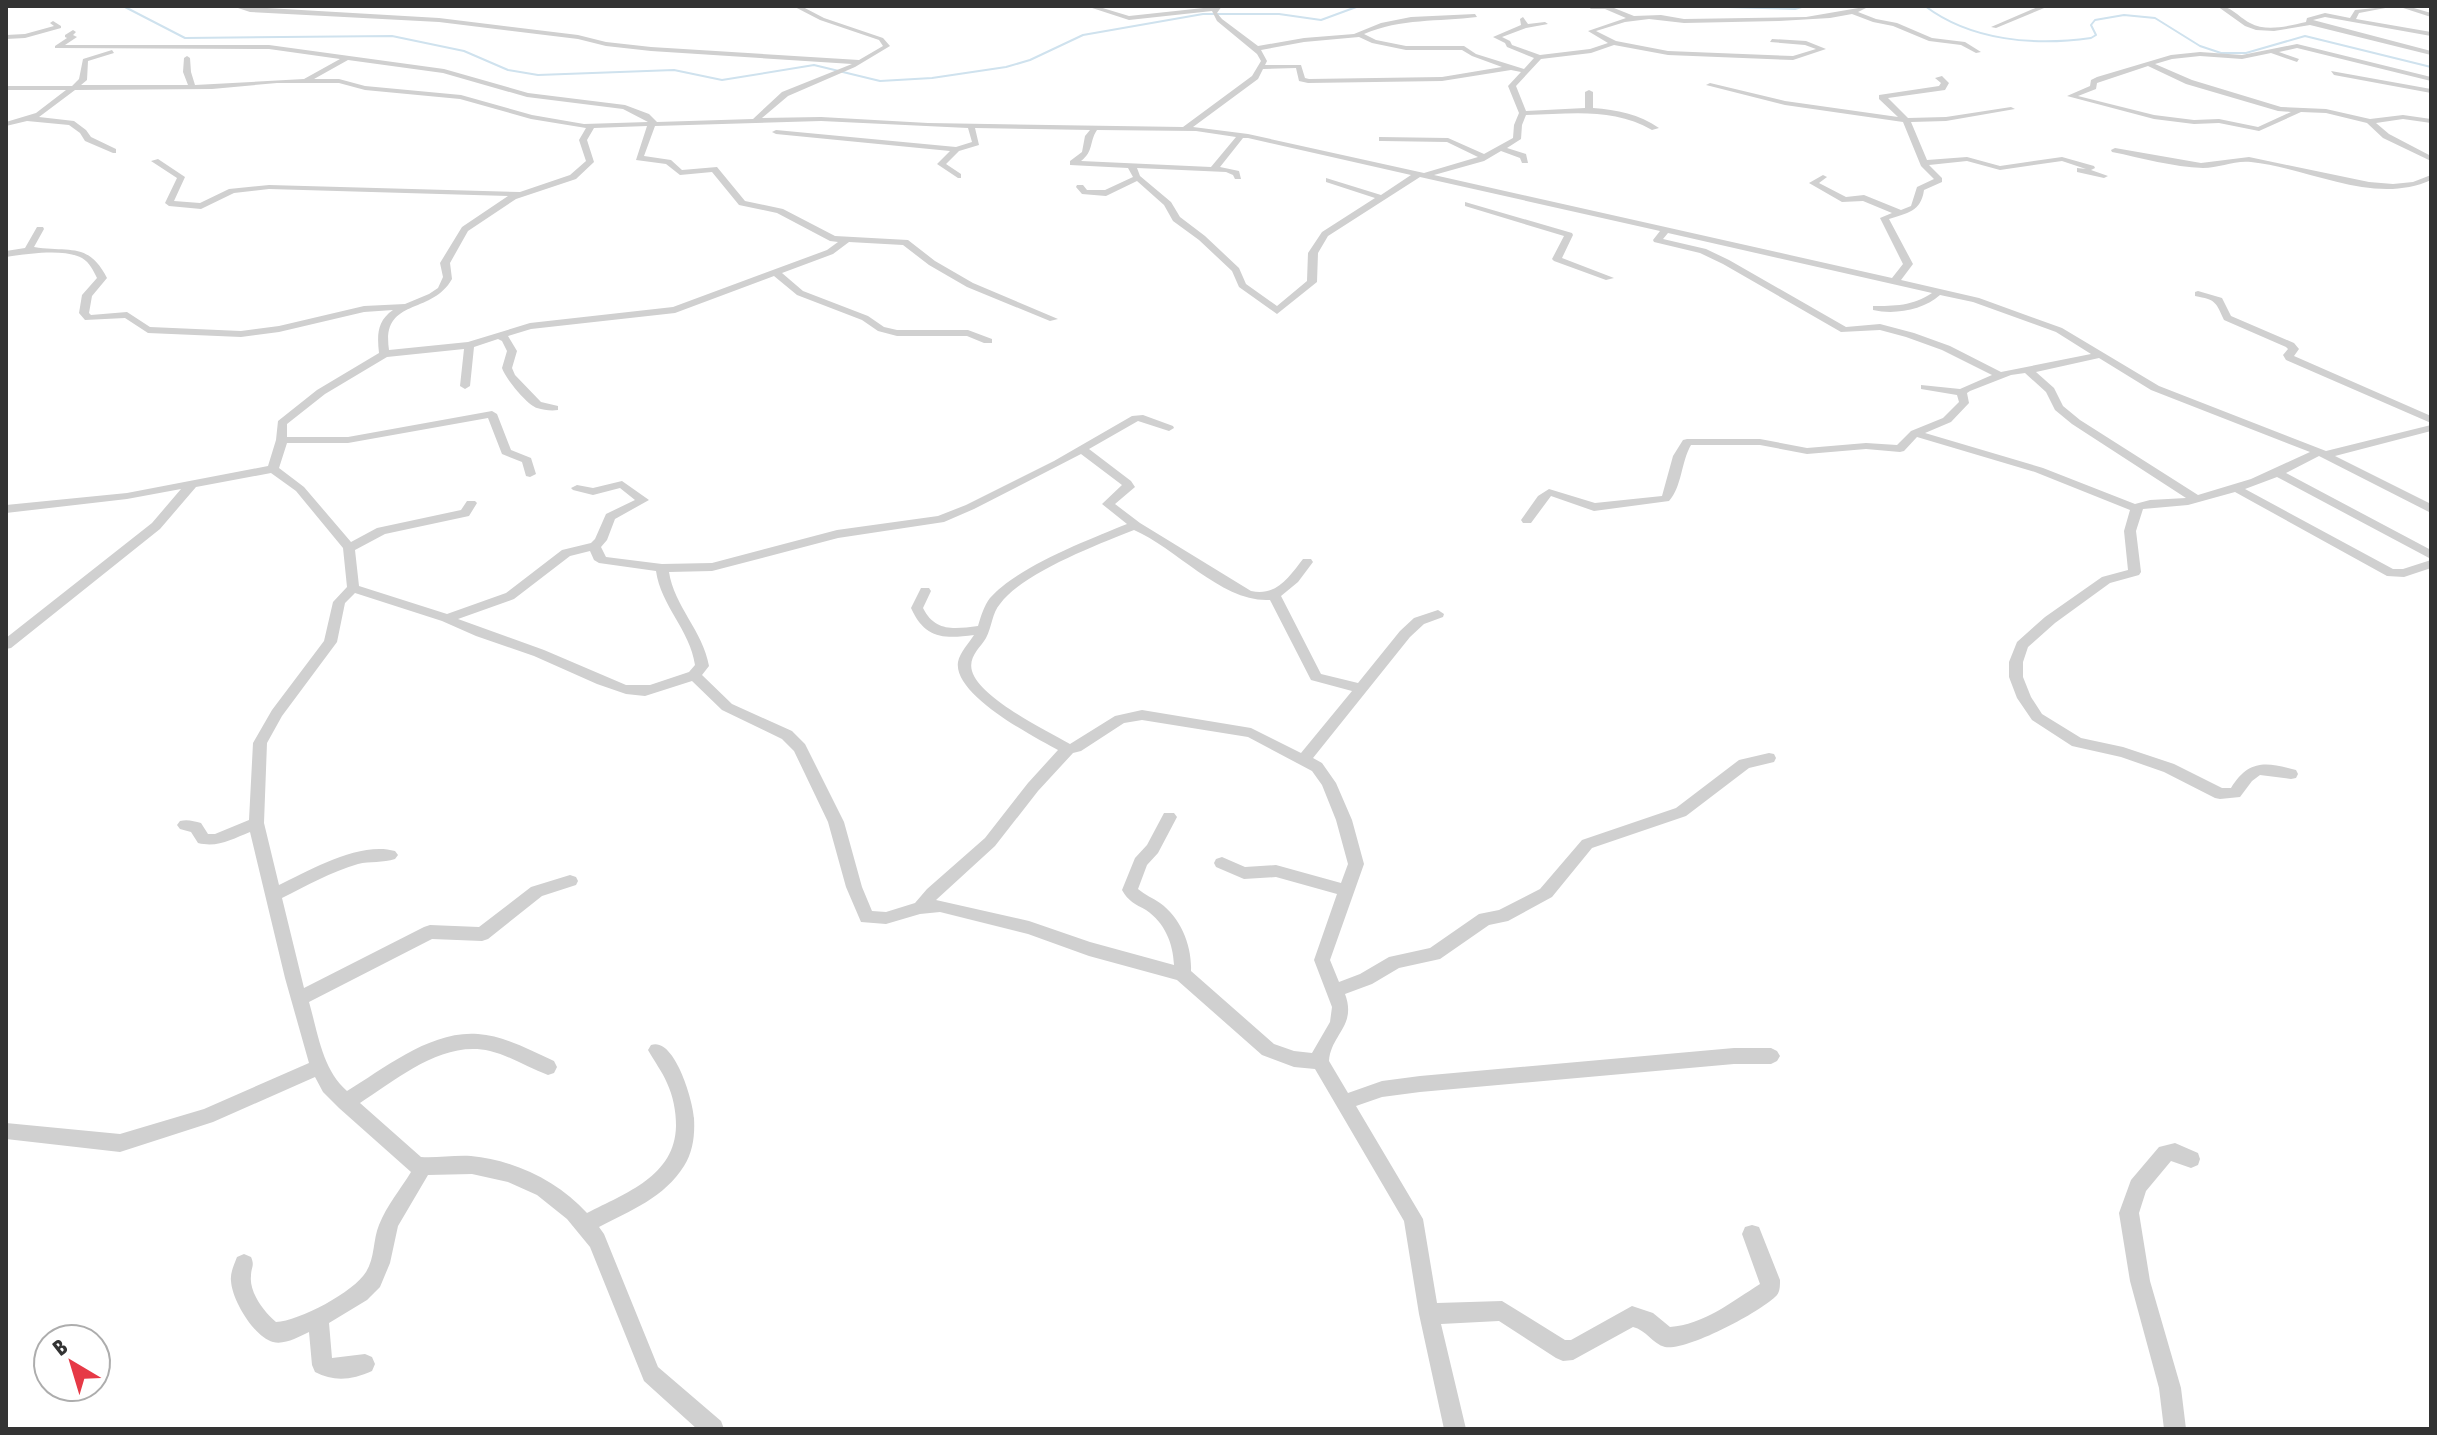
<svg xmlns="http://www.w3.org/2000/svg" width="2437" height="1435" viewBox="0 0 2437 1435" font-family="'Asap Condensed',sans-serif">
<rect width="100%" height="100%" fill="#fff"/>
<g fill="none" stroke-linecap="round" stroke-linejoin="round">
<g stroke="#cfe2ee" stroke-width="2">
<polyline points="123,6 185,38 392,36 464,51 508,70 538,75 674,70 722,80 814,65 880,81 932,78 1006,67 1030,60 1083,35 1203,14 1279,14 1321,20 1359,6"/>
<polyline points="1692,6 1795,9 1805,6"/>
<path d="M1925,6C1971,41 2035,46 2091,38L2096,35L2091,25L2095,20L2124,15L2155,18L2200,46L2221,53H2246L2305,36L2431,67"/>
</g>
<g fill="#d0d0d0" fill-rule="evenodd">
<path d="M232,6L439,18L578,35L606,42L651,47L859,60L883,46L879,40L820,20L793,6H801L824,18L883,38L890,46L855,67L788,96L762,118L821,117L928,123L1183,127L1252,76L1261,61L1257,54L1217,21L1212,11L1129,20L1086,6H1096L1129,16L1222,6L1217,13L1222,19L1258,46L1304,38L1354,34L1381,23L1411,17L1475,14L1477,17C1438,22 1401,18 1364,34L1376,40L1406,46H1464L1476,54L1524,69L1534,58L1507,47L1505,43L1493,37L1521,25L1520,19L1523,17L1528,24L1545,22L1548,24L1526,28L1502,37L1510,41L1512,45L1540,55L1590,49L1608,43L1588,31L1626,18L1605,9H1590L1592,6H1609L1634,16L1661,15L1684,19L1806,17L1870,6L1858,12L1876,19L1897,23L1932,38L1965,42L1981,52L1976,53L1961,45L1929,41L1893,26L1873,22L1852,14L1830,18L1779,21L1684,23L1649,19L1625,22L1596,31L1616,41L1668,51L1793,56L1816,49L1805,45L1770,42L1772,39L1806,41L1826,49L1793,60L1668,55L1614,45L1591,53L1541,59L1516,86L1526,111L1585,108V92L1589,90L1593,92V108C1617,110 1639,114 1659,128L1652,130C1612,107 1570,114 1526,115L1522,125L1521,139L1507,148L1526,154L1528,163H1522L1520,158L1501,151L1484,161L1434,175L1892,278L1903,264L1880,218L1892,213L1863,201L1842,202L1809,183L1823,175L1827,177L1819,183L1846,197L1864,195L1901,210L1911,206L1917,187L1934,179L1921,166L1903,122L1785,105L1706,85L1710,83L1785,101L1898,117L1879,99V95L1939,86L1941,83L1935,78L1942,76L1949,83L1945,90L1888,98L1908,118L1946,117L2011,107L2015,109L1946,121L1911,122L1927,160L1967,157L2000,166L2062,157L2094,166L2095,168L2091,170L2108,176L2104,178L2077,172V168L2086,169L2062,161L2000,170L1967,161L1929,165L1942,178V182L1924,190C1921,212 1907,213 1889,219L1913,264L1901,280L1979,298L2062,328L2159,386L2326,451L2431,425V431L2335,456L2431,504V513L2319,456L2286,473L2431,550V559L2277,477L2245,489L2393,569H2403L2431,560V568L2404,577L2387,576L2235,492L2188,505L2143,509L2136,531L2141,572L2139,575L2110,583L2055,623L2028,647L2023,662V677L2031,697L2042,714L2081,738L2123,747L2174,764L2222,788H2231C2249,759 2266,762 2296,770L2298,774L2296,778L2291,779L2260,775L2252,781L2240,797L2220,799L2215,798L2164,772L2121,757L2072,746L2032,720L2017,698L2009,677V662L2017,642L2045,617L2102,577L2128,570L2124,531L2130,510L2035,472L1917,437L1904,451L1900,452L1866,449L1807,454L1760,445H1691C1681,462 1682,487 1669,501L1594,511L1551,496L1531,523H1523L1521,520L1538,496L1549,489L1595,503L1662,496L1673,456L1683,440L1687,439H1760L1807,448L1866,443L1897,445L1911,431L1943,418L1959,402L1957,395L1921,389V385L1960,389L1992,375L1942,350L1906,337L1880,330L1841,332L1723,264L1700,253L1654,242L1653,240L1660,231L1420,177L1328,236L1318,253L1317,282L1277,314L1239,287L1232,271L1199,240L1173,221L1164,205L1137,181L1106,196L1082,194L1076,187L1077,185H1083L1087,190H1105L1133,177L1128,168L1070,165V161L1082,152L1085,136L1090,130L975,128L979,145L959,151L946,164L961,174V178H958L937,164L950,151L776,134L772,132L776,130L956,147L972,142L968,128L821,121L655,126L644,156L671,160L682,170L717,167L745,201L783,209L835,236L908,240L935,261L973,283L1058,319L1050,321L967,287L929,265L903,245L849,242L833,254L782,273L803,291L868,316L884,327L897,330H968L992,339V343H984L967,336H897L878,331L862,320L797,295L774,276L675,313L531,329L508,336L517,351L512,368L515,375L541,402L558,406V410C551,411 544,410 537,408C527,405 505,378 502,368L507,351L502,341L498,339L474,347L470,386L465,389L460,386L464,349L387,357L325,394L287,424V437H348L492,411L497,414L511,450L531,458L536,474L530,477L526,476L522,462L502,454L488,418L348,443H287L279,468L304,487L351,542L377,528L461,510L467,501H475L477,503L469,516L385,534L355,550L359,586L447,614L506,593L562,550L591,543L595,539L606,514L635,500L620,488L593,495L573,490L571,488L577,485L593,488L622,481L649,500L615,519L607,540L601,547L606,557L662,564L712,563L837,530L938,516L966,505L1054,461L1132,416L1143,415L1173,426L1174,428L1169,431L1138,421L1089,449L1131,481L1135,487L1115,504L1140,523L1251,591C1276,597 1289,577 1303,559H1311L1313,562L1298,582L1281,596L1321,674L1358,683L1400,631L1414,618L1438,610L1444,614L1443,617L1424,624L1410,637L1313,758L1322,763L1336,783L1352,820L1364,864L1330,960L1339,982L1360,974L1389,957L1430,948L1479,914L1499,910L1540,889L1582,840L1676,808L1739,760L1769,753L1774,754L1776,758L1774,762L1749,768L1686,816L1592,848L1552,897L1508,921L1489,925L1440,959L1399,968L1372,984L1345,994C1357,1026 1331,1034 1329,1061L1348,1093L1382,1081L1420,1076L1734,1048H1771L1777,1051L1780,1056L1777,1061L1771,1064H1734L1420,1092L1382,1097L1356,1106L1423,1219L1437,1303L1502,1301L1565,1340H1571L1632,1306L1653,1313L1670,1327C1703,1325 1733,1301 1760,1284L1742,1234L1745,1227L1752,1225L1759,1227L1780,1280C1780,1287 1780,1293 1775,1297C1758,1313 1687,1351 1665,1347C1653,1344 1646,1330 1633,1327L1573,1360L1563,1361L1556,1358L1499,1321L1441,1324L1466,1429H1444L1419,1314L1404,1221L1315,1069L1294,1067L1262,1055L1177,980L1089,956L1028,934L940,912L920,914L886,924L861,922L846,887L828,822L794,751L782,739L722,710L692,681L645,696L626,694L597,684L534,656L476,636L442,621L355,593L345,603L337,642L282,716L267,743L264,823L279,885C310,870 360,841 395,851L398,855L395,859C383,863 370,861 358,864C331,872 306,886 282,898L304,988L424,927L430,925L479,927L531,887L570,875L576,877L578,881L576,885L542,896L488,939L482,941L432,939L309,1002C318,1033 322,1069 347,1091C385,1068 431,1030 478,1034C505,1036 530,1050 554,1061L557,1067L554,1073L548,1075C528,1068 511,1056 490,1051C442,1040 398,1079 360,1103L421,1157C437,1158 454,1155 471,1156C514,1160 558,1181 587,1213C626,1193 675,1176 676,1126C676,1111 673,1096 667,1083C662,1071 654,1061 648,1050L651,1045C674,1036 693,1100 694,1118C695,1135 693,1152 684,1166C665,1197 630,1211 599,1227L604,1234L658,1367L721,1421L724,1429H697L644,1381L590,1247L567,1219L537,1195L508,1182L472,1174L428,1175L398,1226L390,1263L380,1287L367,1300L329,1323L332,1358L365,1354L372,1357L375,1364L372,1371C352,1380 334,1382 315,1372L312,1365L309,1332C298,1337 285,1345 273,1342C254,1337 232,1300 231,1281C230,1273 234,1265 237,1257L244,1254L251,1257C255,1266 251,1267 251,1276C249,1292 264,1312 276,1322C299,1321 354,1292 366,1272C375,1258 373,1239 379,1225C387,1205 400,1190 411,1172L339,1108L323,1092L315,1077L213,1122L120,1152L6,1139V1123L120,1134L204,1109L309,1063L285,978L250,832C232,839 218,848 198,843L191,832L180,829L177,825L180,821C187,819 194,821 201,823L208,834H215L249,820L253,743L272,710L324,641L333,602L347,587L343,548L296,491L271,473L196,487L160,529L11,648L6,649V638L152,523L181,489L127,499L6,513V505L127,493L268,466L276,440L278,421L317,390L379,353C377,335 377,321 393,310L364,312L279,332L241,337L148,333L125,318L85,320L79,313L82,295L97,278C93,270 90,263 82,258C64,248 25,254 6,257V251L25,248L37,227H43L44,229L34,247C69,253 88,241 107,278L92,296L89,313L91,315L127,312L150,327L241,331L279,326L364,306L405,304L429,294L438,288L443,277L440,263L462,227L508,196L269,189L234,193L201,209L169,206L165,203L177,178L151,161L158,159L185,177L174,201L200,203L229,189L269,185L520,192L570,175L586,161L579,140L586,128L531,119L460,99L365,90L339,83H277L212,89L75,90L39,117L74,121L86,130L91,137L116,149V153H113L85,141L80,133L69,125L27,121L6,126V122L36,113L66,90H6V86H72L79,79L83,59L112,50L114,53L88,61L87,80L81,85H188L183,72L184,58L187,56L190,58L191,72L195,85L304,79L340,59L269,49L55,48V46L67,38L65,37V35L73,30L76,32L73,35L77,37L65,45H269L444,69L528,93L625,105L649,114L657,122L753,119L782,92L852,64L651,51L606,46L578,39L439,22L250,12ZM1359,37L1372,43L1406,50H1462L1472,56L1502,67L1442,77L1309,79L1305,78L1301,65H1265L1267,61L1261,50L1304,42ZM348,60L443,73L527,97L623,109L648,122L584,124L532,115L461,95L365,86L339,79H314ZM1296,68L1299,81L1308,83L1442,81L1511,70L1521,72L1508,86L1519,113L1514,125L1513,138L1484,154L1448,138L1379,137V141H1382L1447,142L1478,157L1424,173L1248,134L1193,127L1258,79L1263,69ZM647,126L636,160L666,164L680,175L712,172L739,205L777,213L830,241L838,242L827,250L673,307L530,323L468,342L389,350C381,297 431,316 452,279L450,263L468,231L516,199L576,179L594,162L587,140L594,128ZM1097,130L1196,131L1236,137L1211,167L1081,161C1094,151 1089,142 1097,130ZM1243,138H1248L1411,175L1381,195L1326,178V182L1375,198L1322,232L1308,253L1307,281L1277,306L1246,284L1239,268L1205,236L1180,217L1171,202L1140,176L1137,168L1226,172L1233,175L1235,179H1241L1239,171L1220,167ZM1668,233L1932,293C1913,306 1894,306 1873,306V310C1895,315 1923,310 1940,295L1973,302L2056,332L2091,354L2001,372L1950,346L1914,333L1880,324L1846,327L1729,260L1706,249L1663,239ZM2099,358L2151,390L2310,452L2251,479L2198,495L2080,420L2063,406L2054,388L2036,372ZM2025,373L2046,392L2055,410L2072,424L2186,498L2150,500L2135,504L2043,468L1925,433L1951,422L1969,403L1967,393L1970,391L2011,375ZM1081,454L1122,485L1102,504L1127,524C1088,540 1017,567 990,598C984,606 981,616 978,626C954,629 935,632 923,608L931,591L929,588H921L911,608C925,639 944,639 974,635C969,643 960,652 958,662C953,695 1034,737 1058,750L1028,783L985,838L927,889L915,903L886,912L872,911L862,887L844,822L805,744L792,731L732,704L702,675L709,666C703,631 674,606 669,572L712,571L838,538L944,522L974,509ZM1134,530C1176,548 1223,603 1270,600L1311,680L1352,691L1301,753L1251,728L1142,710L1115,716L1070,744C1045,730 980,698 972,671C968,657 980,648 986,638C992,627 992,613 1000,604C1022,573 1099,544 1134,530ZM590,551L594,560L599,563L656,571C661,606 690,630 695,665L689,672L650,685H626L544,650L458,619L514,599L570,556ZM1142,720L1248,737L1312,771L1322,785L1336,820L1348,864L1341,883L1276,865L1245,867L1222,857L1216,859L1214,863L1216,867L1244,879L1276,877L1337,894L1314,960L1332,1007L1330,1022L1312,1053L1294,1051L1274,1044L1191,971C1192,946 1181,918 1160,903C1153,898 1145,895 1138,889L1147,865L1158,853L1177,817L1174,813H1164L1147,845L1135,858L1122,890C1128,901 1135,904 1146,910C1165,923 1173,943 1174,965L1090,942L1029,921L936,900L995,846L1038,791L1073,753L1081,751L1124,723Z"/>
<polygon points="2040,6 2049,6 1996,28 1991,27"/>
<polygon points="2081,6 2105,6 2102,8"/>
<path d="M2217,6C2232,6 2237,16 2250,23C2266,32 2289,26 2306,22L2307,18L2325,13L2350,18L2355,10L2396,6L2359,13L2356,19L2431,32V36L2325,17L2313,20L2431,51V55L2310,25L2274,31L2256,30L2245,26Z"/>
<polygon points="2397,6 2407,6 2431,13 2431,17"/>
<polygon points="53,21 61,26 61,28 25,38 6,39 6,35 25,34 54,26 50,23"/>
<path d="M2297,44L2431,77V81L2297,48L2279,52L2299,59L2297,62L2271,53L2242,59L2200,56L2172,59L2155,64L2192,80L2281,107L2326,109L2370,119L2403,115L2431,119V123L2403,119L2376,123L2389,134L2431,156V161L2383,138L2367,123L2326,113L2301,112L2259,131L2219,123L2194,124L2154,119L2067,96L2090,86L2091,80L2097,77L2171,55L2200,52L2242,55ZM2148,66L2186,84L2278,111L2291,112L2258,127L2219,119L2194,120L2154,115L2078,96L2096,89L2097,83Z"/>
<polygon points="2331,71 2431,89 2431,93 2334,75"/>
<path d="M2115,148L2201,163L2249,157L2369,182L2393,184L2413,182L2431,175V180C2374,206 2309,168 2251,162C2235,160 2219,168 2203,168C2173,167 2142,158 2112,152L2111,150Z"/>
<polygon points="1465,202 1572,233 1573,235 1562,258 1614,278 1606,280 1554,261 1552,259 1564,236 1465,206"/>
<path d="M2198,291L2222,298L2231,316L2294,343L2299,349L2294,356L2431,416V423L2286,360L2283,355L2288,349L2286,347L2224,320C2215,301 2216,300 2195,296V292Z"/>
<polygon points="2175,1143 2198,1153 2200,1159 2198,1165 2191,1168 2171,1161 2146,1191 2139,1213 2150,1281 2181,1388 2186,1429 2164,1429 2159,1388 2130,1281 2119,1213 2131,1180 2159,1147"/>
</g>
</g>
<rect width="2437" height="1435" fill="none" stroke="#333333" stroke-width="16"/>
<g transform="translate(72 1363) rotate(322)"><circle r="38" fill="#ffffff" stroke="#adadad" stroke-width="2"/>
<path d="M0-6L14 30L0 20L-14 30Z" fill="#e63946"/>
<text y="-12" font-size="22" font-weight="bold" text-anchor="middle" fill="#333333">B</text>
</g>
</svg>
